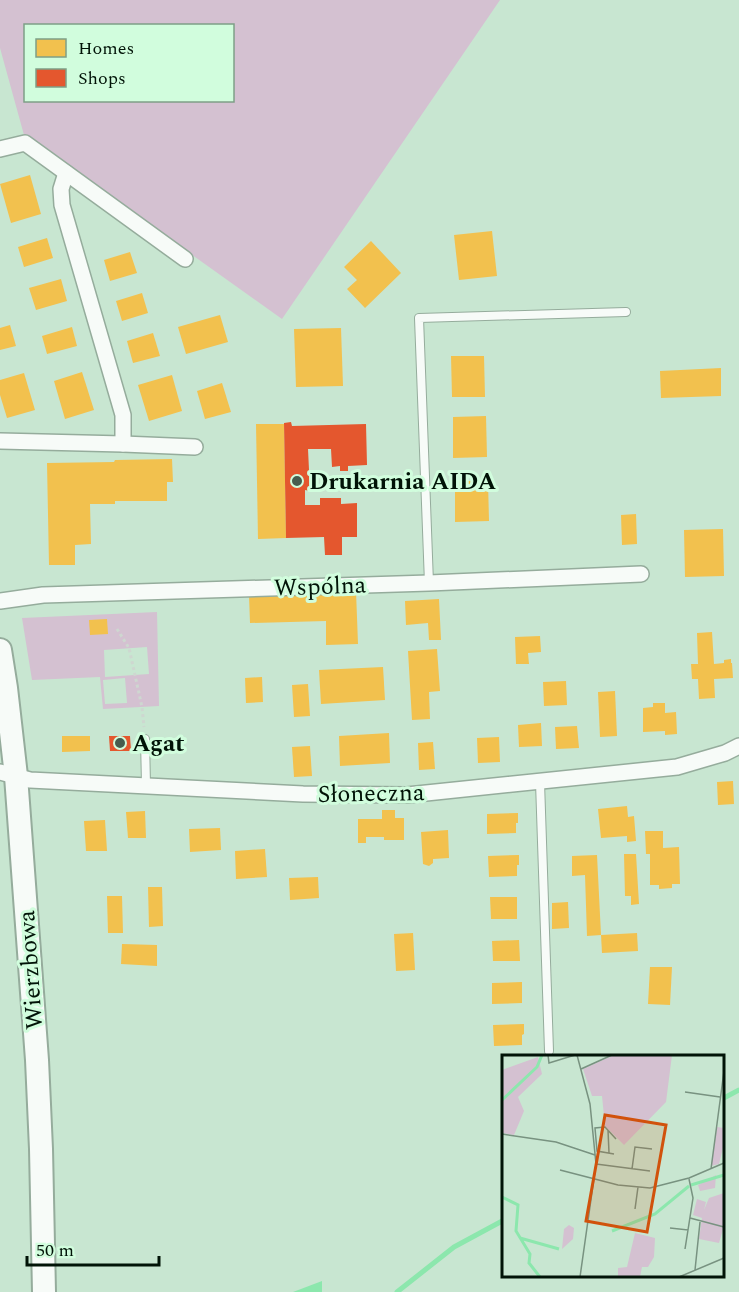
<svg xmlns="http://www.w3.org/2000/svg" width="739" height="1292" viewBox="0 0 739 1292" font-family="Spectral,serif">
<rect width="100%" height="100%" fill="#c8e6d1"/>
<g fill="#d4c1d1" fill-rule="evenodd">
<path d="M0,0H500L282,319L24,135L0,48ZM26,26H232V100H26Z"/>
<path d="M157,612L159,706L103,709L100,677L32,680L22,618ZM147,647L149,674L105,677L104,650ZM125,678L127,703L105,704L103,680Z"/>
</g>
<polygon fill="#8ce7ad" points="322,1281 322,1292 293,1292"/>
<g fill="#f2c14e">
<polygon points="30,175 41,214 11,223 0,184"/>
<polygon points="492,231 497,276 459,280 454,235"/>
<polygon points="47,238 53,258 24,267 18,247"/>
<polygon points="371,241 401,273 365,308 347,289 357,280 344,267"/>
<polygon points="130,252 137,273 110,281 104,260"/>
<polygon points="61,279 67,301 36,310 29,288"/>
<polygon points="142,293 148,313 122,321 116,301"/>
<polygon points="220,315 228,342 186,354 178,327"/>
<polygon points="10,325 16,346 0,350 0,328"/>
<polygon points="72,327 77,346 47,354 42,336"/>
<polygon points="341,328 343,386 296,387 294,329"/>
<polygon points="153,333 160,356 133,363 127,341"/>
<polygon points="451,356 484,356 485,397 452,397"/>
<polygon points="721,368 721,396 661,398 660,371"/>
<polygon points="82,372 94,410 65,419 54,381"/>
<polygon points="24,373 35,410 7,418 0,395 0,380"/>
<polygon points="172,375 182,411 149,421 138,385"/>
<polygon points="222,383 231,412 205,419 197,391"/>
<polygon points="486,416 487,457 453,458 453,417"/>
<polygon points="256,424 284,424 286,538 258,539"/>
<polygon points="172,459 173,482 167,482 167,501 115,501 115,504 90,504 91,544 75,545 75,565 49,565 47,463 114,462 115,460"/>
<polygon points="455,481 488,481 489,521 455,522"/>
<polygon points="636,514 637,544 622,545 621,515"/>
<polygon points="723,529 724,576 685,577 684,530"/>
<polygon points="356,591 358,644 326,645 326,621 250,623 249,595"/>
<polygon points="439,599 441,640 429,640 428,623 406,625 405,601"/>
<polygon points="107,619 108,634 90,635 89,620"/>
<polygon points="712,632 714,664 724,663 724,660 731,659 731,663 732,663 733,678 714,679 715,698 699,699 698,679 692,679 691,664 698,664 697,633"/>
<polygon points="540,636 541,652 528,653 529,664 516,664 515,637"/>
<polygon points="437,649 440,691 429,692 430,719 412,720 408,651"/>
<polygon points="383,667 385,700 321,704 319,670"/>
<polygon points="262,677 263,702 246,703 245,678"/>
<polygon points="566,681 567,705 544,706 543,682"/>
<polygon points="308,684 310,716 294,717 292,685"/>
<polygon points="615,691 617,736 600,737 598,692"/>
<polygon points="653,703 665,703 665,713 676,712 677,734 665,735 665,731 643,732 643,708 653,707"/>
<polygon points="541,723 542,746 519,747 518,725"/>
<polygon points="577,726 579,748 556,749 555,727"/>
<polygon points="389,733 390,763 340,766 339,736"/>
<polygon points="62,736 90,736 90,751 62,752"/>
<polygon points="499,737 500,762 478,763 477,738"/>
<polygon points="433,742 435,769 419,770 418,743"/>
<polygon points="310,746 312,776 294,777 292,747"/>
<polygon points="733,781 734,804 718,805 717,782"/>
<polygon points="627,806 628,817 634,816 636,841 627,842 627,836 601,838 598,809"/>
<polygon points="382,810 395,810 395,818 404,818 404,840 384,840 384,837 366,837 366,843 358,843 358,819 382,819"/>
<polygon points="145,811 146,838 128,838 126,812"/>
<polygon points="518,813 518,823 516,823 516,833 487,834 487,814"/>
<polygon points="105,820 107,851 86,851 84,821"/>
<polygon points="220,828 221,850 190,852 189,829"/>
<polygon points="448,830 449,858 433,859 433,863 429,866 423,864 421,832"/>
<polygon points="645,831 663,831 663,848 679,847 680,884 672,884 672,888 659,889 659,885 650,885 650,854 646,854"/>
<polygon points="265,849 267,877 236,879 235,851"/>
<polygon points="624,854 636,854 639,904 631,905 631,896 625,896"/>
<polygon points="519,855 519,865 517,865 517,876 489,877 488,856"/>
<polygon points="597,855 601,935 587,936 585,875 572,876 572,856"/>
<polygon points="318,877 319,898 290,900 289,878"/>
<polygon points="148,887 162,887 163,926 149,927"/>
<polygon points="107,896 122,896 123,933 108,933"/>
<polygon points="490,897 517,897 517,919 491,919"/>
<polygon points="568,902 569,928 552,929 552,903"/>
<polygon points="413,933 415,970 396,971 394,934"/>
<polygon points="637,933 638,951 602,953 601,935"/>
<polygon points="519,940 520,961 493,961 492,941"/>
<polygon points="122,944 157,945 157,966 121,964"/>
<polygon points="650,967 672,967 670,1005 648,1004"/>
<polygon points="522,982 522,1003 492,1004 492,983"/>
<polygon points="524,1024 524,1034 522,1035 522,1045 494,1046 493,1025"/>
</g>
<g fill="#e4572e">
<polygon points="291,422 292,426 366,424 367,465 348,466 348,471 340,471 340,466 332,467 331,449 308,449 310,491 305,490 305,505 320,505 320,498 341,498 341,504 357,503 357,537 342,537 342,555 325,555 324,537 286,538 284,423"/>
<polygon points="109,736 130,736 131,751 110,751"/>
</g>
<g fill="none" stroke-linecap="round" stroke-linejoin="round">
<g stroke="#8ce7ad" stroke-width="5">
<polyline points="722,1099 739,1090"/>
<polyline points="397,1292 454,1247 504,1220"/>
</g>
<defs>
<g id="lane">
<polyline points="429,583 419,318 626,312"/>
<polyline points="145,739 146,785"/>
<polyline points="540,782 549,1051"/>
</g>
<g id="street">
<polyline points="0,149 25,143 185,259"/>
<polyline points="66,173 61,189 62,205 123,415 123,444"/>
<polyline points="0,441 123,444 195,447"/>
<polyline points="0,601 43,595 429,583 641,574"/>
<polyline points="0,772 30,780 303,794 407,795 677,767 725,753 739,746"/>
</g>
<polyline id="secondary" points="0,650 6,688 16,776 37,1060 41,1149 44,1292"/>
</defs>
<use href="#lane" stroke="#95ac9c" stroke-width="10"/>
<use href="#street" stroke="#95ac9c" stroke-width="18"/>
<use href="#secondary" stroke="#95ac9c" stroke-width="26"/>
<polyline stroke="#ced7d0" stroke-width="3" stroke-dasharray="3 3" stroke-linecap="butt" points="117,629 129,648 142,707 144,727"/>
<use href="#lane" stroke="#f7fbf8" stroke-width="8"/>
<use href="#street" stroke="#f7fbf8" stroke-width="15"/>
<use href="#secondary" stroke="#f7fbf8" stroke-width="22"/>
</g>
<g fill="#475d4e" stroke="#d1fddd" stroke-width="2">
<circle cx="297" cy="481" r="6"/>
<circle cx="120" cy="743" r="6"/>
</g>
<g text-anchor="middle" stroke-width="6" stroke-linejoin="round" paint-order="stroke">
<g font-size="24" font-weight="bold" fill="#011307" stroke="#d1fddd" text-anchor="start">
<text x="309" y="489">Drukarnia AIDA</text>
<text x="132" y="751">Agat</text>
</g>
<g font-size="24" fill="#011307" stroke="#d1fddd">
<text transform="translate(320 586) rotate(-2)" y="8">Wspólna</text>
<text transform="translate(371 793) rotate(-1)" y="8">Słoneczna</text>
<text transform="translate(30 970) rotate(-94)" y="8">Wierzbowa</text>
</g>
</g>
<g transform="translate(502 1055)">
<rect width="222" height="222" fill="#c8e6d1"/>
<path d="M112,0H170L164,47L122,90L103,71L100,41H90L81,14ZM36,2L40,19L16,42L22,56L12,80L0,78V15ZM215,72L222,73V89L217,109L209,111ZM214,120L213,133L198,136L196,130ZM222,138V171L217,188L197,184L200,163L191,160L195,144L204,147L202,155L207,143ZM67,170L72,173L71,184L60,194L62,174ZM133,178L153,183L152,202L146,212H140L138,222H116V213L125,212Z" fill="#d4c1d1"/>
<path fill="none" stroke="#8ce7ad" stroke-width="3" d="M0,45L35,12L40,0M189,130L222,120M0,142L16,150L14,176L28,199L27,208L38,222M110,176L153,159L187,131M18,183L57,194"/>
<path fill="none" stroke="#789280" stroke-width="1.5" d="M46,0L47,8L73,0M75,0L88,49L94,109L78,222M79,14L110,0M183,37L218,42M106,75L107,98M0,79L54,87L93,100M112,99L95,96L93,73L103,72L114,84M94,109L148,116M130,114L133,92L150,94M209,114L222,16M58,115L116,130L148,133L187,123L222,108M133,154L136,132M188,163L222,172M168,173L186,175L191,143L187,124M183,194L186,175M193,215L198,167M177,222L222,203"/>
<path fill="#d1520c" fill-opacity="0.15" stroke="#d1520c" stroke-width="3" d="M103,60L164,70L145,177L84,166Z"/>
<rect width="222" height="222" fill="none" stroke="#011307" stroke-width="3"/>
</g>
<rect x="24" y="24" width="210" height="78" fill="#d1fddd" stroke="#7e9f87" stroke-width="1.5"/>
<rect x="36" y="39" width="30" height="18" fill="#f2c14e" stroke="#7e9f87" stroke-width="1.5"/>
<text x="78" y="54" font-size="18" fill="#011307">Homes</text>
<rect x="36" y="69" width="30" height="18" fill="#e4572e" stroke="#7e9f87" stroke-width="1.5"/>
<text x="78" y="84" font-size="18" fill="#011307">Shops</text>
<path d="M27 1256v9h132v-9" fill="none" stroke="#011307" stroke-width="3"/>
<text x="36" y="1256" font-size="18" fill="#011307" stroke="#d1fddd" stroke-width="4.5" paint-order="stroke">50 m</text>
</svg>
